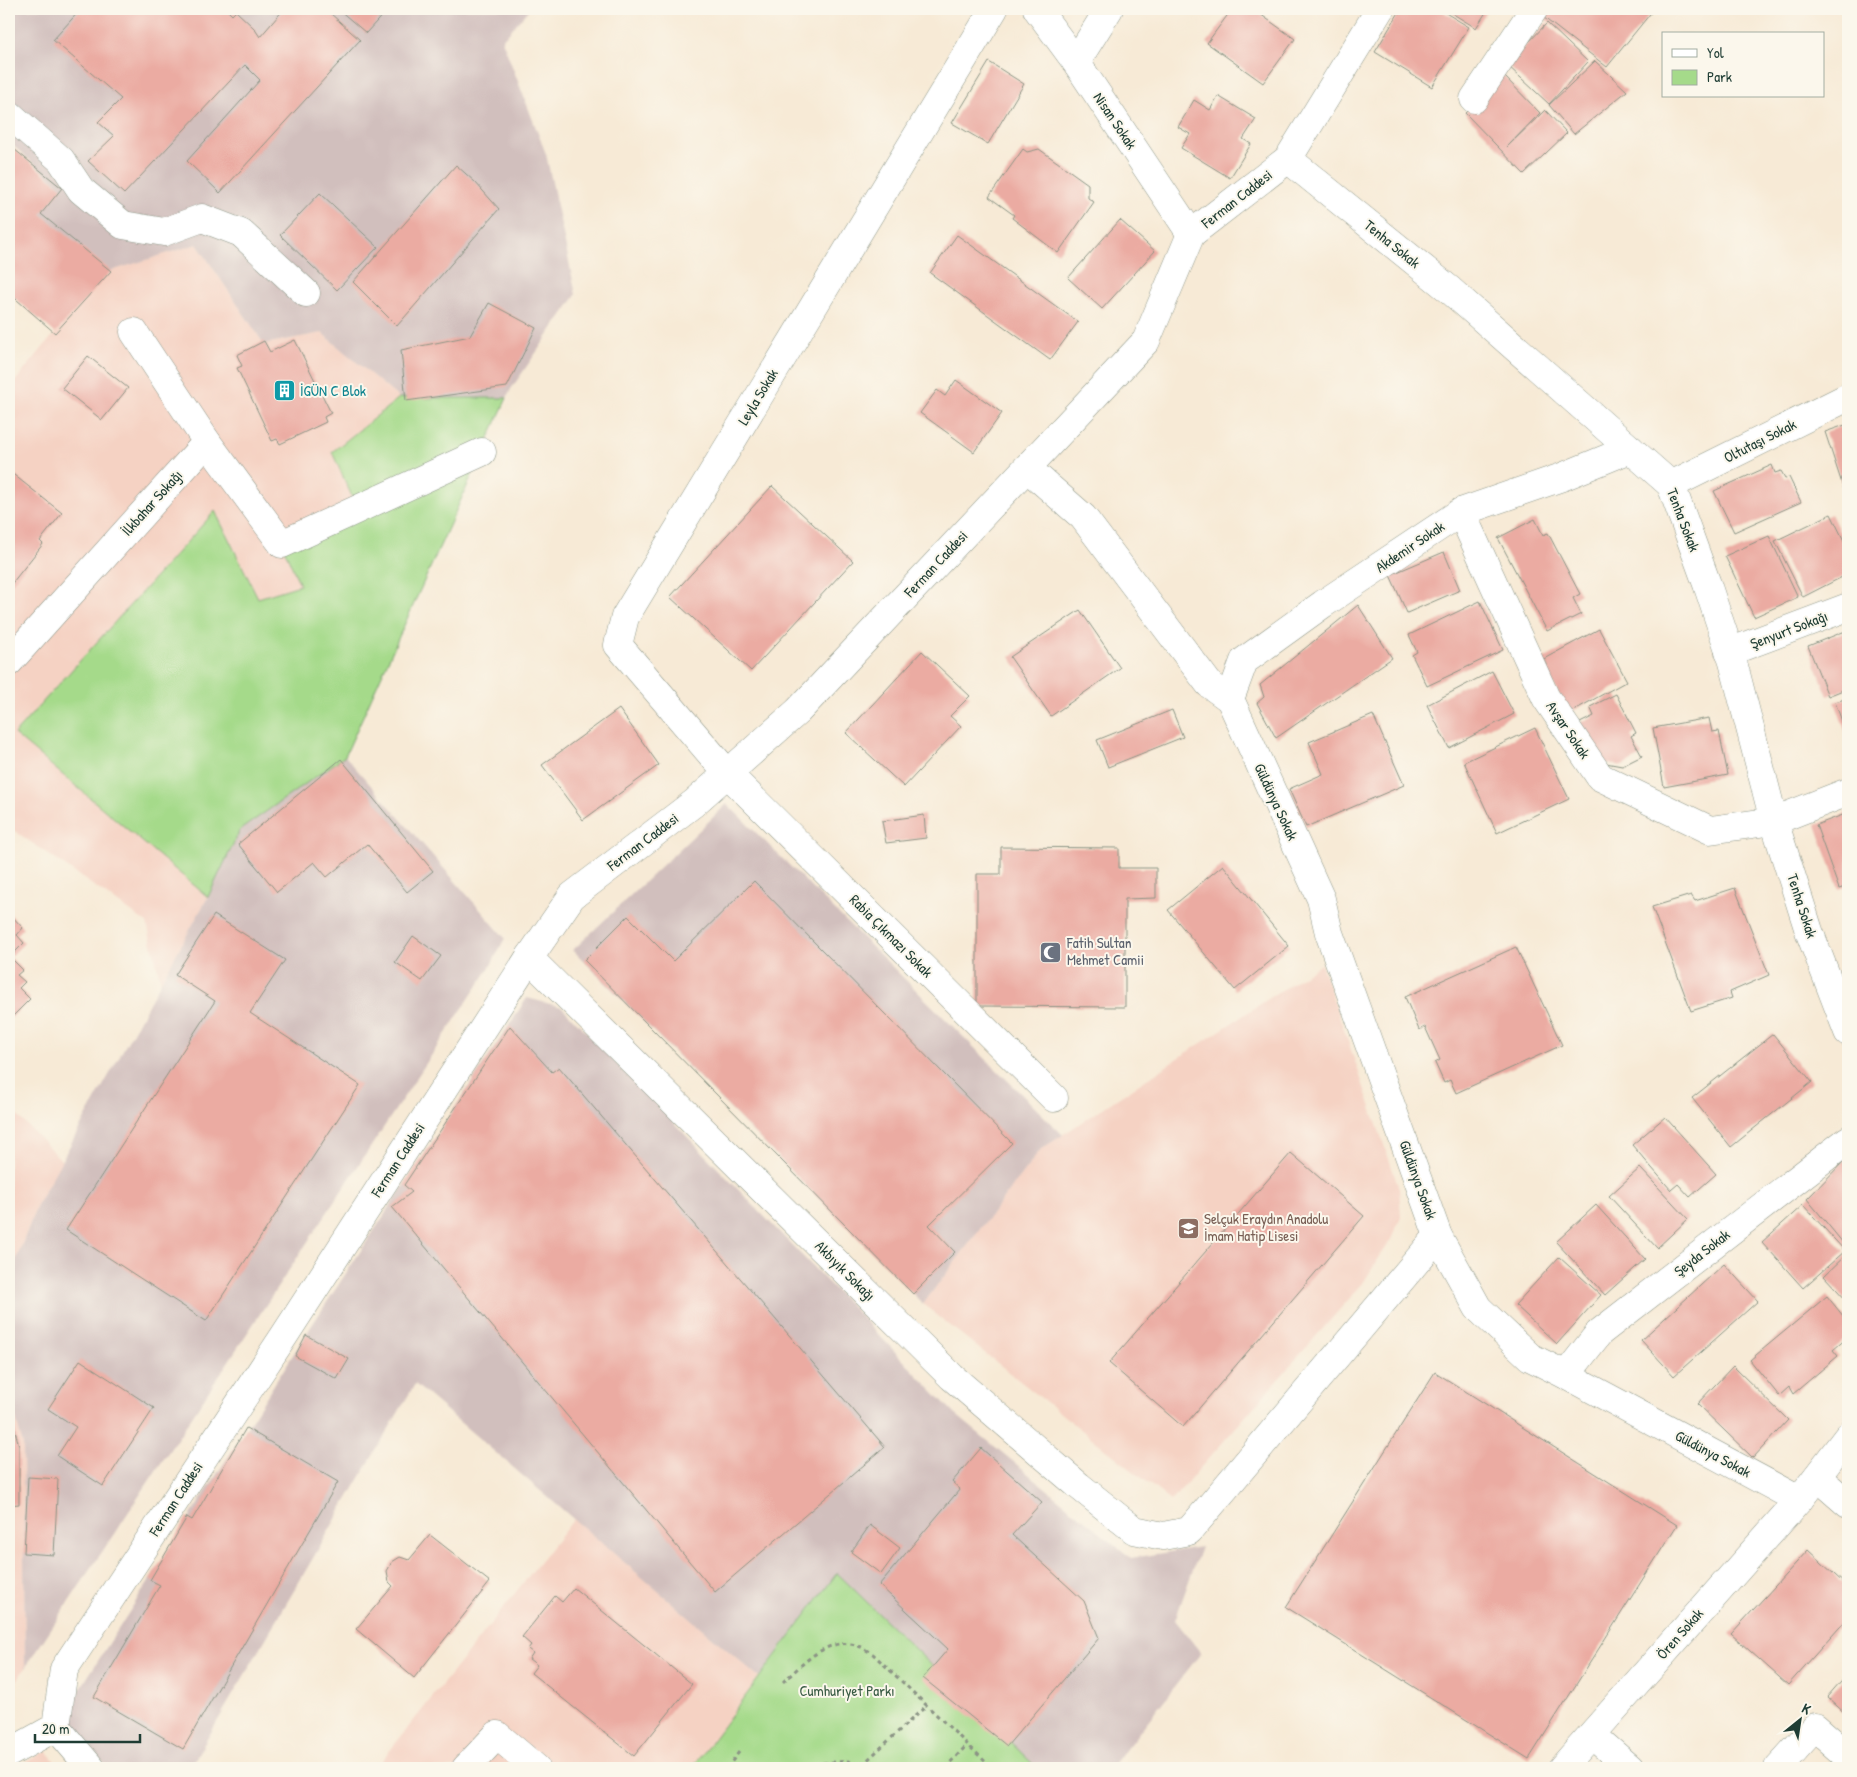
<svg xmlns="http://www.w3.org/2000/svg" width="1857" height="1777" viewBox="0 0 1857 1777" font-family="'Patrick Hand',sans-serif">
<rect width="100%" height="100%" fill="#fbf7ec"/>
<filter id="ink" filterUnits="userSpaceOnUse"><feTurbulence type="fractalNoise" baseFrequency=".02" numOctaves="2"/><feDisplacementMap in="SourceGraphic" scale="10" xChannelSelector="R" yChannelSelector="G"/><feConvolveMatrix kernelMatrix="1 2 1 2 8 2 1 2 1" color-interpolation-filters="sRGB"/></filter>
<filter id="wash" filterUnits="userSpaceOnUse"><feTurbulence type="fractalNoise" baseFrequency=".0096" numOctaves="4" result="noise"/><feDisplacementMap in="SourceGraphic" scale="20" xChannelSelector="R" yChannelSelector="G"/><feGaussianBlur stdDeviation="1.12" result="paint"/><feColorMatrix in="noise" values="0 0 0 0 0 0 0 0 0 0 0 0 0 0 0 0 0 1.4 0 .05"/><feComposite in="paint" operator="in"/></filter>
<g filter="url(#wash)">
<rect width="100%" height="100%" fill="#f7ead6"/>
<g fill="#f5d2c3">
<polygon points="197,244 264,344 322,333 399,398 332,452 358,510 300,585 258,598 215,512 15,734 208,897 161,983 147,923 9,827 9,389 55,333 111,271"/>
<polygon points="1321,964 1399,1188 1401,1217 1391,1239 1363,1283 1171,1501 923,1304 1041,1149"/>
<polygon points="9,1107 62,1161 38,1203 9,1278"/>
<polygon points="9,1392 23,1445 25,1668 9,1693"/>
<polygon points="574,1519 759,1677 692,1768 376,1768"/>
<polygon points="46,1751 61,1768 15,1768"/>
</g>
<g fill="#d1bfbd">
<polygon points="9,9 529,9 502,40 546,154 576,295 511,389 507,398 399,398 322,333 264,344 197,244 111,271 41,214 62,188 9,142"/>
<polygon points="345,756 505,938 490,967 25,1668 23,1445 9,1392 9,1278 38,1203 208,897 240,830"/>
<polygon points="727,804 1063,1135 1041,1149 923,1304 573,950"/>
<polygon points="527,998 562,1007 955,1414 1131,1558 1201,1547 1175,1620 1201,1653 1111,1768 1037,1768 837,1573 759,1677 415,1384 190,1768 108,1768 71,1724 75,1697 312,1325"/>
</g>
<g fill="#a5da8a" stroke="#628c5f">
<polygon points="399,398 507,398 345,756 240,830 208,897 14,734 215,511 258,598 300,585 282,544 358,510 332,452"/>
<polygon points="837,1573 1037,1768 692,1768"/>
</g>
<g id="blocks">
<g fill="#ebaba2">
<polygon points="81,9 226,9 232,15 236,11 254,28 260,37 284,9 334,9 330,13 360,40 220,193 187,161 260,80 245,65 124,194 88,161 114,136 98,122 121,99 53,40"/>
<polygon points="338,9 388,9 366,33"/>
<polygon points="1232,9 1253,9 1295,39 1263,83 1207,43"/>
<polygon points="1401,9 1439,9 1469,27 1432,87 1375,52"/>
<polygon points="1445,9 1488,9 1476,28"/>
<polygon points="1550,9 1654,9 1607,67 1543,17"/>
<polygon points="1547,23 1588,62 1549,104 1507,65"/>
<polygon points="1595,61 1627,91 1574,134 1549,105"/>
<polygon points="989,62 1024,84 988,144 952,123"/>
<polygon points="1503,75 1540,113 1507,147 1545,110 1567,133 1524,174 1465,113"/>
<polygon points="1218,96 1256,119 1243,139 1251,144 1230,178 1181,148 1190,134 1178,127 1194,100 1210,110"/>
<polygon points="9,145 62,188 41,214 111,271 55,333 9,293"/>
<polygon points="1023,149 1027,152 1039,149 1088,184 1088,198 1094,202 1058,253 1012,218 1014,215 989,197"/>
<polygon points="456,165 475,182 499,209 397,326 353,282"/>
<polygon points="320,193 378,247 337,290 280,235"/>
<polygon points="1120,220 1155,251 1102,309 1068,278"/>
<polygon points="957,235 1078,322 1050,360 930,273"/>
<polygon points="489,303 536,328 507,387 406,401 401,350 470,336"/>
<polygon points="295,340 331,413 324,417 326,422 280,444 277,439 272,441 237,368 242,366 237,355 264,341 270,352"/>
<polygon points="88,356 128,388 102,420 62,388"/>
<polygon points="956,380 1002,413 974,452 920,413 937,390 945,396"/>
<polygon points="1848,424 1848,495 1846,496 1825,432"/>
<polygon points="1772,465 1775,473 1781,471 1785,478 1789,477 1801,502 1734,532 1714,491"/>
<polygon points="9,471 62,513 40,541 43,544 9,587"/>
<polygon points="772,486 853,561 751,671 670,597"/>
<polygon points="1831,514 1848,549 1848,574 1803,597 1775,541"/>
<polygon points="1535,519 1543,535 1548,533 1580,594 1573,598 1581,614 1547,631 1498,538"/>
<polygon points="1769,536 1798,597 1754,617 1725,556"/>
<polygon points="1444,552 1460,590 1407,613 1390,575"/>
<polygon points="1480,601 1503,650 1427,686 1412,655 1417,652 1409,635"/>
<polygon points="1358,605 1392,658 1276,738 1257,703 1264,697 1260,685"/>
<polygon points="1080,610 1120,668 1051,716 1010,657"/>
<polygon points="1599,629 1627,681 1569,713 1540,661"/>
<polygon points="1848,630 1848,688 1828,696 1808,646"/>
<polygon points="922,651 970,696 950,716 961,726 904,787 846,733"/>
<polygon points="1492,671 1514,714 1449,748 1427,705"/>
<polygon points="1616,694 1636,733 1631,736 1642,756 1622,766 1600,762 1580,723 1594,716 1590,707"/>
<polygon points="1848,698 1848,738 1835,702"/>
<polygon points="619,709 659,765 583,820 542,765"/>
<polygon points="1172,710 1183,737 1108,767 1097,740"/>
<polygon points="1373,715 1404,785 1306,827 1289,789 1323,774 1309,742"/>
<polygon points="1709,718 1712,732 1719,731 1728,775 1664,787 1653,728"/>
<polygon points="1535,728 1569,799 1497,833 1464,762"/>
<polygon points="341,759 433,871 407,892 367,844 327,877 314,862 277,892 238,844"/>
<polygon points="1848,813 1848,886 1839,889 1816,825"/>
<polygon points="924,815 926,838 886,843 882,821"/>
<polygon points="1001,847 1119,848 1119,868 1156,868 1156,898 1125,899 1125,1007 977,1006 977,874 1001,874"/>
<polygon points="1223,865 1289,946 1235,990 1168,910"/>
<polygon points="754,881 1012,1143 929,1225 955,1252 913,1294 584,960 628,916 673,961"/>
<polygon points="1735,888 1769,975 1730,992 1732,998 1691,1011 1652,907 1691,895 1695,901"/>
<polygon points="9,913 23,928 17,935 24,943 10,957 23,970 17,975 25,982 19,988 30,999 9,1020"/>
<polygon points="214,915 285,960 250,1013 360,1085 206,1321 66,1230 215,1001 175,975"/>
<polygon points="413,936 441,956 422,981 395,962"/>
<polygon points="1516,947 1562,1045 1456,1093 1450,1080 1444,1083 1435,1063 1440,1060 1425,1027 1419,1030 1405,997"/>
<polygon points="510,1026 552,1072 559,1067 885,1447 715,1592 392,1207 412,1192 404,1185"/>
<polygon points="1773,1034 1812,1082 1731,1147 1692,1098"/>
<polygon points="1665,1117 1716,1174 1690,1197 1678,1184 1671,1190 1632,1145"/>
<polygon points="1291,1153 1364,1216 1183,1427 1109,1363"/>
<polygon points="1847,1158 1848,1160 1848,1249 1807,1199"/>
<polygon points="1640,1168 1688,1219 1657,1248 1609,1196"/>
<polygon points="1596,1205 1645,1259 1605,1295 1556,1242"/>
<polygon points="1803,1205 1845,1251 1803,1288 1762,1242"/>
<polygon points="1848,1253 1848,1302 1824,1276"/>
<polygon points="1559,1257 1601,1295 1557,1344 1515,1305"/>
<polygon points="1724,1264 1758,1301 1674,1376 1641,1340"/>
<polygon points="1827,1296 1848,1322 1848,1337 1833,1350 1838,1356 1793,1394 1789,1387 1779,1396 1750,1360"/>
<polygon points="306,1335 349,1359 337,1379 295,1356"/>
<polygon points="80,1360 154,1408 103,1486 57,1456 76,1427 48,1409"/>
<polygon points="1733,1366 1788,1420 1753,1458 1697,1404"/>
<polygon points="1435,1372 1677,1525 1529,1759 1286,1607"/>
<polygon points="9,1408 19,1446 19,1504 9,1505"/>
<polygon points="246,1428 338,1482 183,1749 94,1697 160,1585 150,1580 187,1517 192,1520"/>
<polygon points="981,1448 1042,1502 1012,1535 1084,1601 1099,1638 1007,1746 923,1678 948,1649 879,1585 960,1489 952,1482"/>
<polygon points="28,1477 58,1479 54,1555 24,1553"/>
<polygon points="870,1525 900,1548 881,1574 851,1552"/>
<polygon points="430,1535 490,1582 414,1678 356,1629 393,1586 389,1582 387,1571 392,1562 400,1557 409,1560"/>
<polygon points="1808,1550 1848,1587 1848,1618 1788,1685 1731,1634"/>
<polygon points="574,1588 692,1684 634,1756 531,1673 537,1665 529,1659 533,1653 528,1649 531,1645 522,1637 555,1596 562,1602"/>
<polygon points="1848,1673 1848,1716 1827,1697"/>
</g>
</g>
</g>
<g filter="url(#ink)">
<use href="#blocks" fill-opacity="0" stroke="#8b9485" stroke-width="1"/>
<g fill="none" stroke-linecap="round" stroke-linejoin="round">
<defs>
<g id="minor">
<polyline points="994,9 625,617 618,645 728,774 1054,1098"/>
<polyline points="1037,9 1076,62 1191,234"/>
<polyline points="1076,62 1109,9"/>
<polyline points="1474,99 1534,9"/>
<polyline points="9,114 61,160 81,190 123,225 164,232 202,218 241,233 306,293"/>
<polyline points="1288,159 1450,290 1671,485 1707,584 1733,662 1774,821 1809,931 1848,1032"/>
<polyline points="207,442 282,544 482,452"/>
<polyline points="1027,468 1083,517 1209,684 1230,699"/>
<polyline points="1671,485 1848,397"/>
<polyline points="1461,512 1546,698 1600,777 1710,830 1774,821 1848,792"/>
<polyline points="1729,652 1848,607"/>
<polyline points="9,662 207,442 134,332"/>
<polyline points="1230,699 1321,899 1329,933 1438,1236 1478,1308 1530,1357 1566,1375 1799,1500"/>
<polyline points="1230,699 1244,661 1323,604 1461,512 1562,477 1630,449"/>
<polyline points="529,958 952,1377 1079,1486 1134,1530 1163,1536 1189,1531 1438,1236"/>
<polyline points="1566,1375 1599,1333 1848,1140"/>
<polyline points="1817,1477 1848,1504"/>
<polyline points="56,1727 91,1768"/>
<polyline points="1592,1735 1630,1768"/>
<polyline points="9,1753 56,1727 64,1669 284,1336 529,958 572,896 694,803 798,711 1146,341 1191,234 1288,159 1380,9"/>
<polyline points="466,1768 497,1735 536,1768"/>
<polyline points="1562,1768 1799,1500 1848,1436"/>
<polyline points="1778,1768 1815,1727 1848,1756"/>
</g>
</defs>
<use href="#minor" stroke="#8b9485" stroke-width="29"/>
<g stroke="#8b9485" stroke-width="3" stroke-dasharray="4 4" stroke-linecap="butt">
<path d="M783,1682C802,1665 826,1637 855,1645C861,1646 867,1651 873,1654L992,1768"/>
<polyline points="823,1763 848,1761 869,1768"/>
<polyline points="862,1765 926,1706"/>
<polyline points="727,1768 739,1752"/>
<polyline points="945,1768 967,1745"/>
</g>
<use href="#minor" stroke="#fff" stroke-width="28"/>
</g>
</g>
<defs>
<symbol id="building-square" viewBox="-11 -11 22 22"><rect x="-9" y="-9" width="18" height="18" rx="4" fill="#0f9aa8" stroke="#fbf7ec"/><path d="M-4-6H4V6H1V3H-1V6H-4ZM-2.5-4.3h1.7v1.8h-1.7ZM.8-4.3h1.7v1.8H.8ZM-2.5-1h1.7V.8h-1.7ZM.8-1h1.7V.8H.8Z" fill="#fff"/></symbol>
<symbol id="mosque-square" viewBox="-11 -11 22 22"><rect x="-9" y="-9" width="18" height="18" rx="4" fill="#6b7280" stroke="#fbf7ec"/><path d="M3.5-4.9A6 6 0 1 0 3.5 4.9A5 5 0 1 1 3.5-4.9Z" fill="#fff"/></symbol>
<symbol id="school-square" viewBox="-11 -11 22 22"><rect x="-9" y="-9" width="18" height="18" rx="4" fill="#8d6e63" stroke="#fbf7ec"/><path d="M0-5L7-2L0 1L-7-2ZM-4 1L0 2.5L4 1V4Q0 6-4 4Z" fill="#fff"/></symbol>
</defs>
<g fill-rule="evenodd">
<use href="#building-square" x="272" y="378" width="25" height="25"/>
<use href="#mosque-square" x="1038" y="940" width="25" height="25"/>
<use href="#school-square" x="1176" y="1216" width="25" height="25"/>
</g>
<g text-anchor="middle" stroke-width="4" stroke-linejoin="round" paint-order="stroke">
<g font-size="15" fill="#1f3d34" stroke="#fbf7ec">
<text transform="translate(1115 121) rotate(56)" y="5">Nisan Sokak</text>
<text transform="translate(1237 199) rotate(-38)" y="5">Ferman Caddesi</text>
<text transform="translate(1392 244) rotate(39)" y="5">Tenha Sokak</text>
<text transform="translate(758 397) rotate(-59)" y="5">Leyla Sokak</text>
<text transform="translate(1760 441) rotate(-27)" y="5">Oltutaşı Sokak</text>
<text transform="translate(152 503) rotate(-48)" y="5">İlkbahar Sokağı</text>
<text transform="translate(1683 520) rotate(69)" y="5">Tenha Sokak</text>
<text transform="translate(1410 547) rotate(-34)" y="5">Akdemir Sokak</text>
<text transform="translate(936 564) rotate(-47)" y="5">Ferman Caddesi</text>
<text transform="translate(1789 630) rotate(-21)" y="5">Şenyurt Sokağı</text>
<text transform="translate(1568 730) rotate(56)" y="5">Avşar Sokak</text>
<text transform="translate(1276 802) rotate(65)" y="5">Güldünya Sokak</text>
<text transform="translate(643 842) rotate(-37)" y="5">Ferman Caddesi</text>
<text transform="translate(1802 906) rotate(72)" y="5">Tenha Sokak</text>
<text transform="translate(891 936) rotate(45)" y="5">Rabia Çıkmazı Sokak</text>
<text transform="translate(398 1160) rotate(-57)" y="5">Ferman Caddesi</text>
<text transform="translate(1418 1180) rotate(70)" y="5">Güldünya Sokak</text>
<text transform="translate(1702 1253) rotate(-38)" y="5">Şeyda Sokak</text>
<text transform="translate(845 1271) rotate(45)" y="5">Akbıyık Sokağı</text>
<text transform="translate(1713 1454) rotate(28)" y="5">Güldünya Sokak</text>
<text transform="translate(176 1499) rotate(-57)" y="5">Ferman Caddesi</text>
<text transform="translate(1680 1634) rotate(-49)" y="5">Ören Sokak</text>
</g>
<g font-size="15" fill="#0d838f" stroke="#fbf7ec" text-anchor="start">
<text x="300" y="396">İGÜN C Blok</text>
</g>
<g font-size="15" fill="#5b616d" stroke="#fbf7ec" text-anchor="start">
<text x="1067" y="948">Fatih Sultan<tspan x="1067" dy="17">Mehmet Camii</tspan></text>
</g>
<g font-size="15" fill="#785e54" stroke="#fbf7ec" text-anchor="start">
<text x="1204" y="1224">Selçuk Eraydın Anadolu<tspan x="1204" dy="17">İmam Hatip Lisesi</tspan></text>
</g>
<g font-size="15" fill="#3a5c45" stroke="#fbf7ec">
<text x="847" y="1696">Cumhuriyet Parkı</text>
</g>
</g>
<rect width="1857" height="1777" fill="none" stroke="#fbf7ec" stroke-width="30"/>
<rect x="1662" y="32" width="162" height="65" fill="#fbf7ec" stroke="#a3ada2"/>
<rect x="1672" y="49" width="25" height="8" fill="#ffffff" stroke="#a3ada2"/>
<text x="1707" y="58" font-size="15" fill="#1f3d34">Yol</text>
<rect x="1672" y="70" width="25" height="15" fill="#a5da8a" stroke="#a3ada2"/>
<text x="1707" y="82" font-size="15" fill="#1f3d34">Park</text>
<g transform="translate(1800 1720) rotate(30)" stroke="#fbf7ec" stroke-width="4" paint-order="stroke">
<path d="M0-4L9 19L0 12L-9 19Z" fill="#1f3d34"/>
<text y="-8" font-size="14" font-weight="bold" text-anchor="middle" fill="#1f3d34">K</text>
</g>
<path d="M35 1734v8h105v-8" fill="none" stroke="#1f3d34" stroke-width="2.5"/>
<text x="42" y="1734" font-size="15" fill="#1f3d34" stroke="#fbf7ec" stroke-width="4" paint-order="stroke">20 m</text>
</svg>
